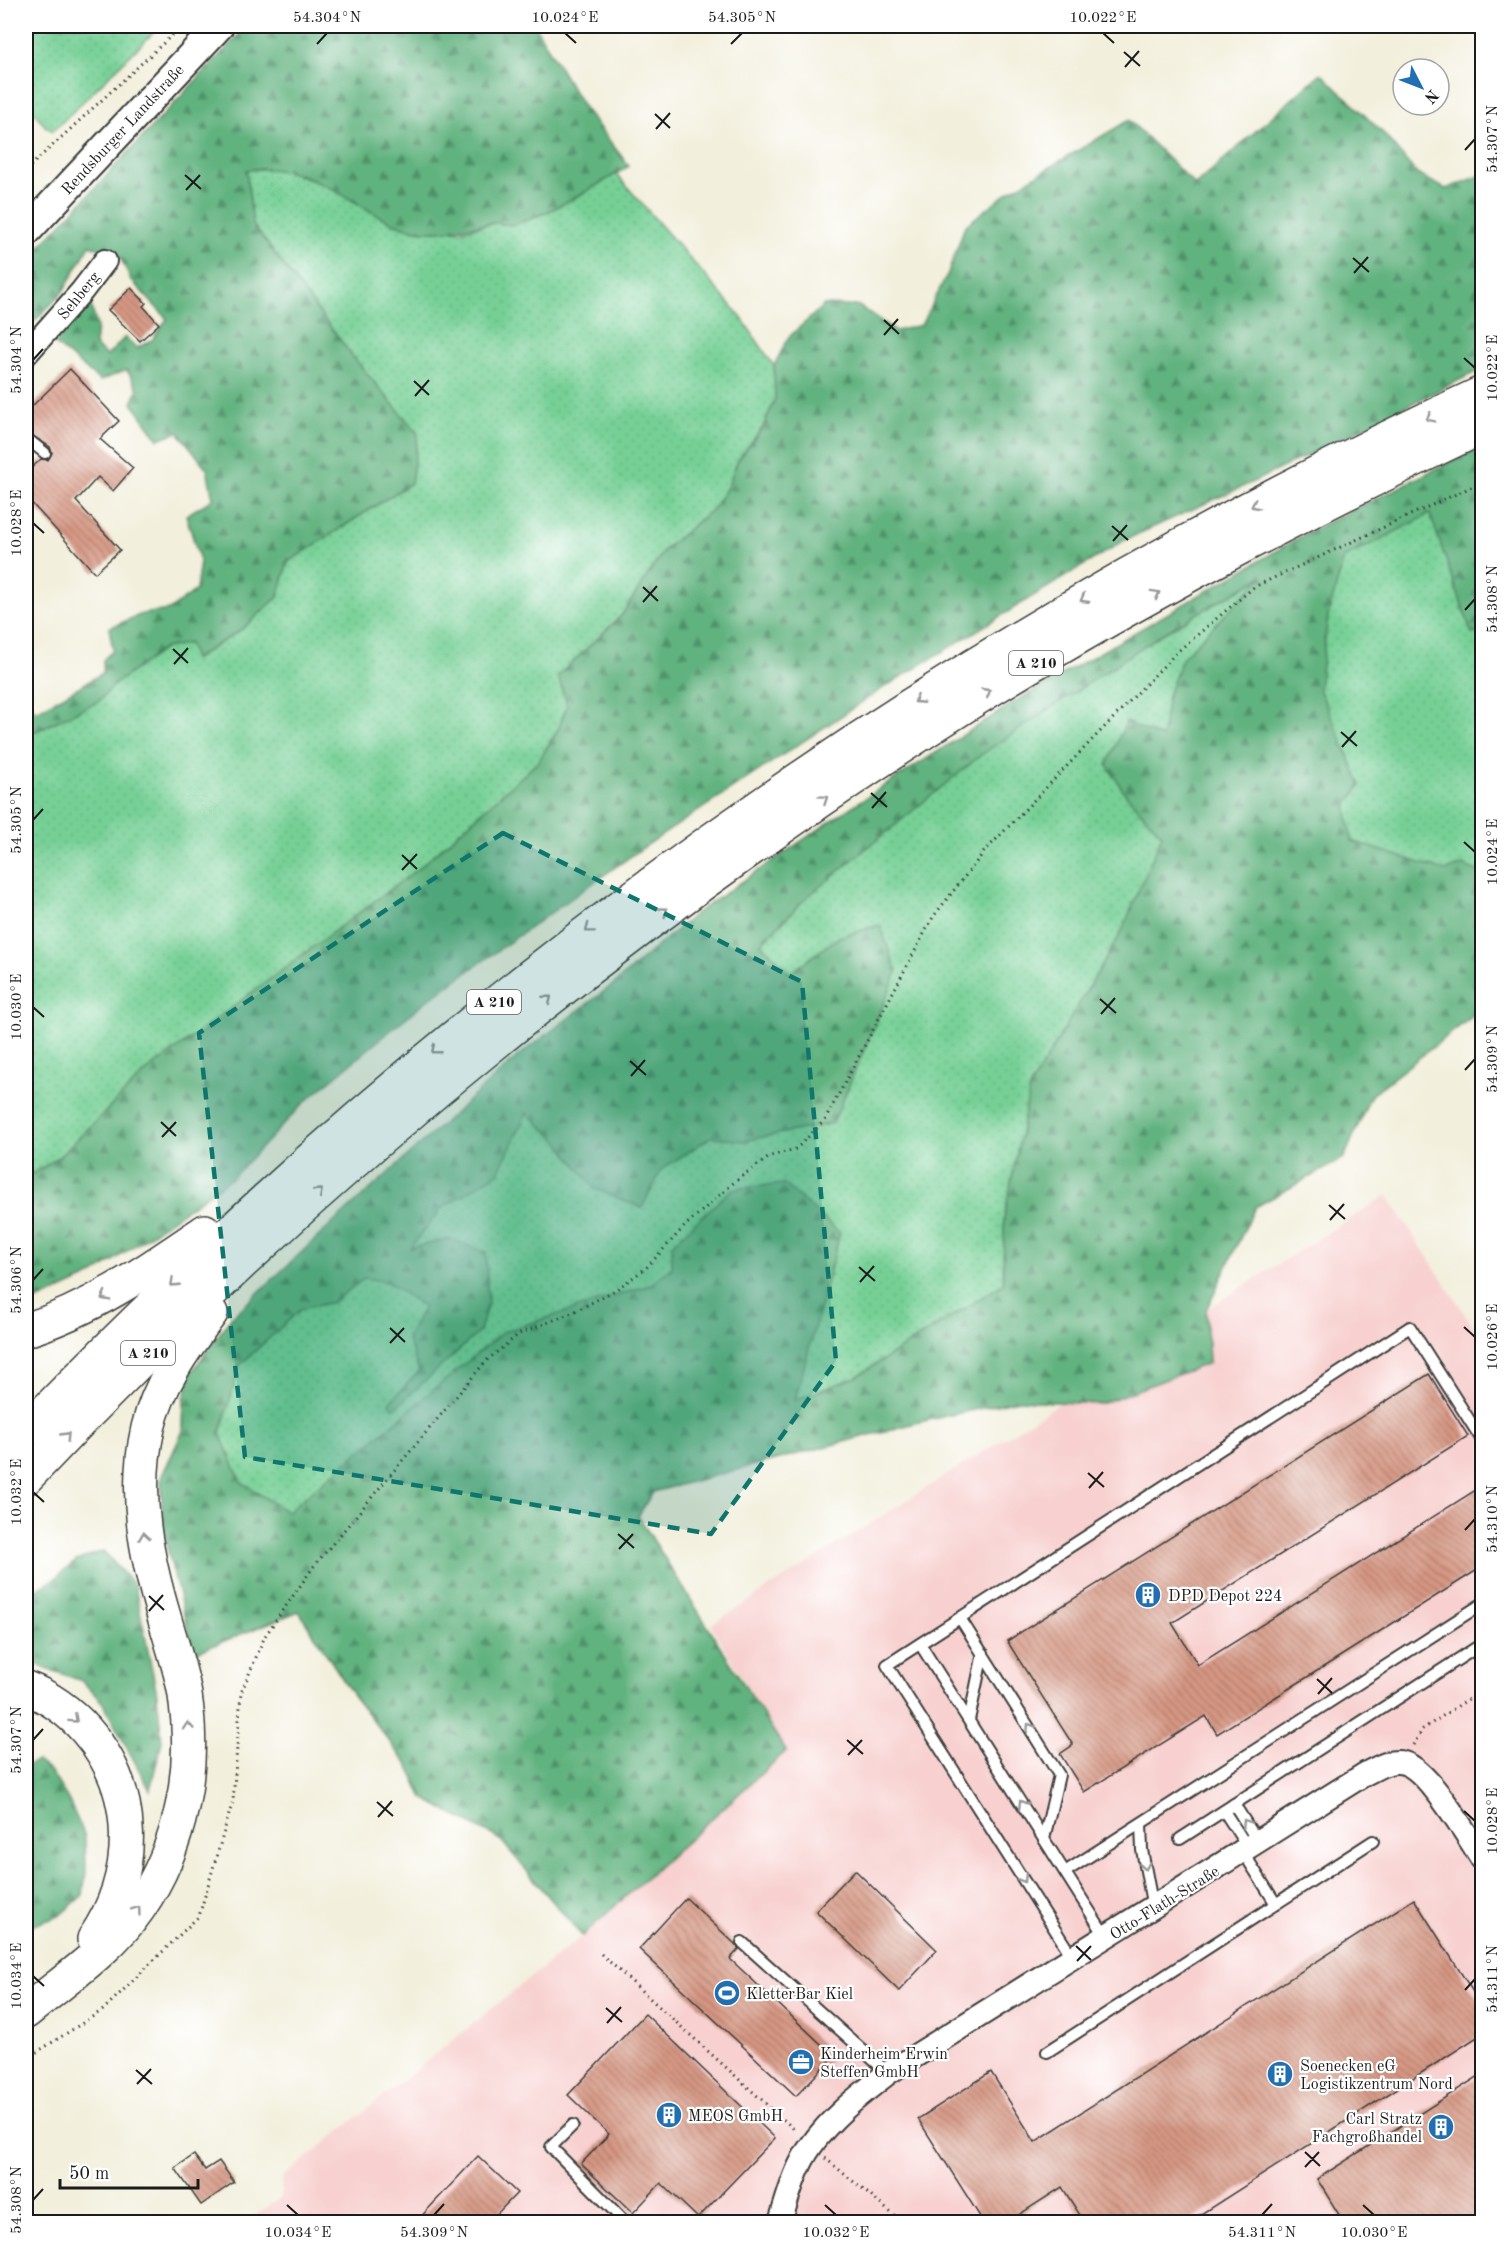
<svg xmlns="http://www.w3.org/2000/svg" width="1508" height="2248" viewBox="0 0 1508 2248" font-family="'Old Standard TT',serif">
<defs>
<pattern id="grass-dots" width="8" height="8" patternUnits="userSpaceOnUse" patternTransform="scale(1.5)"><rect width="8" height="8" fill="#76d096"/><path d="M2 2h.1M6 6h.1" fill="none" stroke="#66b281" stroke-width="1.8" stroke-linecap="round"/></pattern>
<pattern id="forest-firs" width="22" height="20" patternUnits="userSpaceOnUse" patternTransform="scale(1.5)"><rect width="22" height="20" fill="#60b27f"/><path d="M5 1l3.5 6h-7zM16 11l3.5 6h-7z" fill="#4e9067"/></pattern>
<pattern id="building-back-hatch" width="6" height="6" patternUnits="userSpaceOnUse" patternTransform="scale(1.5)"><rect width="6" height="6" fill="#d69783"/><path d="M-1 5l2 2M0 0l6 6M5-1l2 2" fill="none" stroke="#ad7a6a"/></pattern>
</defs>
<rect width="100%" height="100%" fill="#fff"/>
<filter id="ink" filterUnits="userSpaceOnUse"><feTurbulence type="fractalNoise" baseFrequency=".0167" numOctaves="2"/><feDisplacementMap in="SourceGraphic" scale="12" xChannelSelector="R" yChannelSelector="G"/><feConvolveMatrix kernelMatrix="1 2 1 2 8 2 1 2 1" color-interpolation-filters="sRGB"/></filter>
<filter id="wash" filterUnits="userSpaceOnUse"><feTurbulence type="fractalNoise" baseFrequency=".008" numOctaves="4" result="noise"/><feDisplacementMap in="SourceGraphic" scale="24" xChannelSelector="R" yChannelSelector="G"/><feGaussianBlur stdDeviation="1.35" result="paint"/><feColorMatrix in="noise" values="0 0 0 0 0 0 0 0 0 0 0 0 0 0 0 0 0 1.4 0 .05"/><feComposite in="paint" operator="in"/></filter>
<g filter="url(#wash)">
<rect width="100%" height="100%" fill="#f2efdc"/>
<polygon fill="#f7d0cf" points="1387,1195 1482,1340 1482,2222 245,2222 280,2198 283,2177 582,1936 786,1751 711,1625"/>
<g fill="url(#grass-dots)" stroke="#497659" stroke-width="1.5">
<polygon points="26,26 160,26 53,131 45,126 26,102"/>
<polygon points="279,168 333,188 383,218 460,231 494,223 513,225 569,200 616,174 741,317 774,366 775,399 763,427 738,460 728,486 714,508 665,549 622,615 558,676 567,705 559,728 538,762 419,868 147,1071 59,1157 33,1174 26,1170 26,736 99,701 115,684 165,648 189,643 195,659 241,630 278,597 288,562 411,483 418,434 353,357 253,225 246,170"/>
<polygon points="1482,446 1482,1009 1371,1095 1344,1158 1255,1207 1206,1310 1209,1363 1100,1404 1018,1400 919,1422 653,1492 638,1516 786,1751 582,1936 500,1839 423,1798 408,1765 353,1695 299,1611 194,1653 164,1536 161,1478 183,1431 184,1399 191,1373 230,1319 333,1223 517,1057 615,983 696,913 853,806 1018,700 1309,532"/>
</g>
<g fill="url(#forest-firs)" stroke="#3e674e" stroke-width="1.5" fill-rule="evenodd">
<path d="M247,26H535L582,105L629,166C600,184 547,216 515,224C508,226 499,222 492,223C449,230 422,240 381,217C335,192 302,163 246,170L253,225L353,357L418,434L411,483L288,562L278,597L241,630L194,659L189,643L165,648L115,684L99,701L26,736V703L37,711L103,673V660L113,650L109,628L142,614L169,610L196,590L200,561L186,515L213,499L207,469L178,432L158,439L132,403L138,389L127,370L100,381L54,343L90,302L97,326L95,345L107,356L125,337L137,348L152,340L167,319L131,280L120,257L90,245L62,293L28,328H26V261Z"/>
<polygon points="1321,73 1383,133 1417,174 1446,189 1482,175 1482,369 1253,482 1125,540 888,685 637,852 425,1002 306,1101 233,1177 91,1276 26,1306 26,1170 33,1174 59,1157 147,1071 419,868 538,762 559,728 567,705 558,676 622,615 665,549 714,508 728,486 738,460 763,427 775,399 774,366 788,338 824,305 859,306 896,331 921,325 948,273 965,226 1008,192 1129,120 1195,185"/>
<path d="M1482,446V631L1472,634L1430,514L1344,558L1328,616L1319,689L1361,785L1346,806L1352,841L1445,871L1463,865L1482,873V1009L1371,1095L1344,1158L1255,1207L1206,1310L1209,1363L1100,1404L1018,1400L919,1422L653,1492L638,1516L786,1751L582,1936L500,1839L423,1798L408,1765L353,1695L299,1611L194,1653L164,1536L161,1478L183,1431L184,1399L191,1373L230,1319L333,1223L517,1057L615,983L696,913L853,806L1018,700L1309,532ZM1263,576L1183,657L1168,695L1162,738L1126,722L1107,765L1126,795L1162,835L1122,931L1030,1087L1004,1218L1003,1284L856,1377L795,1400L840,1233L784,1184L732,1189L672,1244V1267L650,1285L503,1332L287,1512L241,1482L220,1434L240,1365L301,1309L333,1302L365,1278L387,1282L424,1307L407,1337L419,1371L389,1403L394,1409L480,1331L488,1302L486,1252L450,1239L410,1248L442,1208L498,1173L527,1113L558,1141L595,1189L642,1208L662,1169L711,1137L744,1141L833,1123L897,972L880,925L839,937L790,973L761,944L806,898L981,755L1162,634Z"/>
<polygon points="103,1551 135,1586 157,1694 162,1742 150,1790 102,1702 82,1681 26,1661 26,1596 52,1581 76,1561"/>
<polygon points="37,1761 51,1772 68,1799 85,1836 86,1872 83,1895 59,1916 26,1928 26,1766"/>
</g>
<g id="blocks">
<g fill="url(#building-back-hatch)">
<polygon points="131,288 146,303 143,306 159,324 140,341 108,310"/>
<polygon points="70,369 119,421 100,439 133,468 113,491 98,477 76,501 120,550 95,573 26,497 26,473 41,459 48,460 52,453 50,447 26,431 26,412"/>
<polygon points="1429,1374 1468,1436 1172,1623 1198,1665 1482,1486 1482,1567 1217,1734 1206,1716 1084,1792 1060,1754 1073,1745 1007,1641"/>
<polygon points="855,1870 937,1950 899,1991 816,1911"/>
<polygon points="686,1898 735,1944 739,1949 730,1959 834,2056 796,2096 639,1949"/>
<polygon points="1414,1899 1482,2006 1482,2034 1187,2223 1085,2223 1062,2187 1006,2223 984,2223 918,2119 991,2072 1035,2142"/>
<polygon points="645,2014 775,2138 698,2218 661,2183 633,2213 581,2164 609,2134 568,2095"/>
<polygon points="1482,2074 1482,2223 1344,2223 1317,2179"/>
<polygon points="194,2155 205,2170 219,2161 234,2182 201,2205 175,2168"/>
<polygon points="478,2156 517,2193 488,2223 415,2223"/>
</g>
</g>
</g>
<g filter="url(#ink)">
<use href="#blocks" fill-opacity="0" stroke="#3c3c39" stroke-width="1.5"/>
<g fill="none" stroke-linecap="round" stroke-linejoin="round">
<defs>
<g id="service">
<polyline points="26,438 45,453"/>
<polyline points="960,1618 1059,1775 1044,1839"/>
<polyline points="920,1644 1106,1937"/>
<polyline points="969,1720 983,1653"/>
<polyline points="1234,1804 1258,1842"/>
<polyline points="1224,1811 1248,1848"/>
<polyline points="1141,1824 1142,1850 1153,1908"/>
<polyline points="1180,1839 1482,1644"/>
<polyline points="1243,1852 1276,1904"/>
<polyline points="1065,1872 1482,1604"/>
<polyline points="742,1942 888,2073"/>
<polyline points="1073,1958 887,1665 1410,1327 1482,1440"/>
<polyline points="1047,2052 1373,1841"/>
<polyline points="573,2125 551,2147 625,2222"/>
</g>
<g id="minor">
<polyline points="26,354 82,291 105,261"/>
<path d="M780,2222C788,2197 795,2168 811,2146C831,2117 860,2095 888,2073L1365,1774C1377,1768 1390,1759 1404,1763C1429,1770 1468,1837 1482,1859"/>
</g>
<polyline id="tertiary" points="26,232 219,26"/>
<g id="motorway">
<path d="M26,1330C93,1309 148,1270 205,1231"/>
<path d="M26,1431C449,995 930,647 1482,393"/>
<path d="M26,1478C307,1180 624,921 971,702C1135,599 1308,510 1482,427"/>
<path d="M26,1688C48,1696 70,1712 86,1730C139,1791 138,1874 94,1939"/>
<path d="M26,2012C64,1980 110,1950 139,1908C182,1846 196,1768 185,1695C181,1670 172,1645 165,1620C146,1557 133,1494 148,1428C158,1385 185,1347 211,1313"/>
</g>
</defs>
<use href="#service" stroke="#3c3c39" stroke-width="14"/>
<use href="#minor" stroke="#3c3c39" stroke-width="26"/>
<use href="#tertiary" stroke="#3c3c39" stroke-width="32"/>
<use href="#motorway" stroke="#3c3c39" stroke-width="36"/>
<g stroke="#3c3c39" stroke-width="3" stroke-dasharray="1.5 4.5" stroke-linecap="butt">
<polyline points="26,170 182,26"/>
<polyline points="1413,1745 1423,1729 1482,1690"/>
<polyline points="601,1954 796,2131"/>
<polyline points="26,2059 103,2010 199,1916 233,1801 241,1693 265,1636 314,1566 486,1361 519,1334 574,1312 617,1289 646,1268 685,1226 739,1178 771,1156 796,1149 825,1120 933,917 984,852 1177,652 1254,587 1482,482"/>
<polyline points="825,2158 902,2222"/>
</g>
<use href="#service" stroke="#fff" stroke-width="10"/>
<use href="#minor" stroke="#fff" stroke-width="22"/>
<use href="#tertiary" stroke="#fff" stroke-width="28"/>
<use href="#motorway" stroke="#fff" stroke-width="33"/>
</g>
<defs><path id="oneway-chevron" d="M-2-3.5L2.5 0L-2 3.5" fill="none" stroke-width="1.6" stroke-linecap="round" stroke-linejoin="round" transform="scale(1.5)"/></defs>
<g stroke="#999">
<use href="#oneway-chevron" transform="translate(1430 418) rotate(154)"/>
<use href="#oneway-chevron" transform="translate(1255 505) rotate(153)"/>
<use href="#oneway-chevron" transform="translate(1156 594) rotate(-29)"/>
<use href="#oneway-chevron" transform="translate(1084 599) rotate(150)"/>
<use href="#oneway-chevron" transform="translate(987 692) rotate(-31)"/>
<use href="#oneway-chevron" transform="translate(918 700) rotate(147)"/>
<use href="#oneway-chevron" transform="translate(824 799) rotate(-34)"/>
<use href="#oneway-chevron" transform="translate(664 911) rotate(-36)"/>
<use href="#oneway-chevron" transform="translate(589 929) rotate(143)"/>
<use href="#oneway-chevron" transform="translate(548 999) rotate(-38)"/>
<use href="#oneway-chevron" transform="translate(435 1050) rotate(141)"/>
<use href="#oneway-chevron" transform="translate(319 1192) rotate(-41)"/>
<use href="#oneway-chevron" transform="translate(174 1283) rotate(137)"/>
<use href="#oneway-chevron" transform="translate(105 1297) rotate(152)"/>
<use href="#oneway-chevron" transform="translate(66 1436) rotate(-46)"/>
<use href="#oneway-chevron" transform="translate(144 1536) rotate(-98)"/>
<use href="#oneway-chevron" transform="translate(74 1719) rotate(42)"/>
<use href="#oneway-chevron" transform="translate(188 1726) rotate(-94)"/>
<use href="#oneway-chevron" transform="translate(1030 1727) rotate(-123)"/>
<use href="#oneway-chevron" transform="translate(1022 1804) rotate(-122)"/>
<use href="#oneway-chevron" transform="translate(1246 1823) rotate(-123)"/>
<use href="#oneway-chevron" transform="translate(1145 1866) rotate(80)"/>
<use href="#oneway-chevron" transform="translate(1023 1879) rotate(58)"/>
<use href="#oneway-chevron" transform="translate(137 1910) rotate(-54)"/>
</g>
</g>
<path fill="#0f766e" fill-opacity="0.2" stroke="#0f766e" stroke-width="4.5" stroke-dasharray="12 8" stroke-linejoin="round" d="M503,833L802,982L836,1361L711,1534L245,1457L199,1033Z"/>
<path fill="none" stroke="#1c1c1c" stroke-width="2" d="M565,33L576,43M1103,33L1114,43M317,44L327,33M731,44L742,33M1124,52L1140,66M1125,67L1139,51M655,114L670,128M656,129L670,113M1465,150L1475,139M185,175L201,189M186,190L200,175M1353,258L1369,272M1354,273L1368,257M884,320L899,334M884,335L898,319M1464,358L1475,368M33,360L43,349M414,381L429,395M415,396L429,380M33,523L44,533M1112,526L1128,540M1113,541L1127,525M643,587L658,601M643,602L657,586M1465,610L1475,599M173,649L188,663M174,664L188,648M1341,732L1357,746M1342,747L1356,731M871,793L887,807M872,808L886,792M33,820L43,809M1464,842L1475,852M402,855L417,869M402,870L417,854M1100,999L1116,1013M33,1007L44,1017M1101,1014L1115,998M630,1061L646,1075M1465,1070L1475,1059M631,1076L645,1060M161,1122L176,1136M162,1137L176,1122M1329,1205L1345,1219M1330,1220L1344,1204M859,1267L875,1281M33,1280L43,1269M860,1282L874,1266M1464,1327L1475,1337M390,1328L405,1342M390,1343L404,1328M1088,1473L1104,1487M1089,1488L1103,1472M33,1492L44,1502M1465,1530L1475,1519M618,1534L634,1548M619,1549L633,1534M149,1596L164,1610M149,1611L163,1595M1317,1679L1332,1693M1318,1694L1332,1678M33,1740L43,1729M847,1740L863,1754M848,1755L862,1740M377,1802L393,1816M1464,1811L1475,1821M378,1817L392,1801M1076,1946L1091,1960M1077,1961L1091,1946M33,1976L44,1986M1465,1990L1475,1979M606,2008L622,2022M607,2023L621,2007M136,2070L152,2084M137,2084L151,2069M1305,2152L1320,2166M1305,2167L1319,2152M33,2200L43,2189M287,2205L298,2215M825,2205L836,2215M1363,2205L1374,2215M434,2215L444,2204M1262,2215L1272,2204"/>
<defs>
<symbol id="building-disc" viewBox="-11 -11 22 22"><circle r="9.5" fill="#1f6fb2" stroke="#fff"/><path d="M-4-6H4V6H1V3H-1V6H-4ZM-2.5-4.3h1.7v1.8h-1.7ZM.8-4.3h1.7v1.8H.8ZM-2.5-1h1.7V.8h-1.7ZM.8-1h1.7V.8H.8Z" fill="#fff"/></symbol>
<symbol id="stadium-disc" viewBox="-11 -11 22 22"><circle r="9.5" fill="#1f6fb2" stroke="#fff"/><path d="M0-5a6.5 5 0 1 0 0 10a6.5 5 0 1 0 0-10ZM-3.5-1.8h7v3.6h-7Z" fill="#fff"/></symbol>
<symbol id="office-disc" viewBox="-11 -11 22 22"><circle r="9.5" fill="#1f6fb2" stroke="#fff"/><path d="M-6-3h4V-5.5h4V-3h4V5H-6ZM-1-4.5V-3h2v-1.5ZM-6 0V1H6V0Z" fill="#fff"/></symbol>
</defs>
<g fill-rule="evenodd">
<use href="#building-disc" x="1133" y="1580" width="30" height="30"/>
<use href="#stadium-disc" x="712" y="1978" width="30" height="30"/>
<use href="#office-disc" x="786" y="2047" width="30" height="30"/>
<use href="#building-disc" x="1265" y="2059" width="30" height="30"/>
<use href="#building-disc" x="654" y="2100" width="30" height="30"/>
<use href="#building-disc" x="1426" y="2112" width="30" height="30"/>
</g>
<g text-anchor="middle" stroke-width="4.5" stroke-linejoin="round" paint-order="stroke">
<g fill="#fff" stroke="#606060" stroke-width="1.5">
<rect x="1009" y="651" width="54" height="24" rx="4.5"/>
<rect x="467" y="990" width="54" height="24" rx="4.5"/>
<rect x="121" y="1341" width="54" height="24" rx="4.5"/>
</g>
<g font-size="15" font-weight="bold" fill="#1c1c1c">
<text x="1036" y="668">A 210</text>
<text x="494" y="1007">A 210</text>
<text x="148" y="1358">A 210</text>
</g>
<g font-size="16" fill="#1c1c1c" stroke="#fff">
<text transform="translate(122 129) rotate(-47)" y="6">Rendsburger Landstraße</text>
<text transform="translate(78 295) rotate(-51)" y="6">Sehberg</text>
<text transform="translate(1164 1902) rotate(-32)" y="6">Otto-Flath-Straße</text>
</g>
<g font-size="16" fill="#1c1c1c" stroke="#fff" text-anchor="start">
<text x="1168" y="1601">DPD Depot 224</text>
<text x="746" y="1999">KletterBar Kiel</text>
<text x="820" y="2059">Kinderheim Erwin<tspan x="820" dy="18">Steffen GmbH</tspan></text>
<text x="1300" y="2071">Soenecken eG<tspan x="1300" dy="18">Logistikzentrum Nord</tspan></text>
<text x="688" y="2121">MEOS GmbH</text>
<text x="1422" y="2124" text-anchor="end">Carl Stratz<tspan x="1422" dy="18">Fachgroßhandel</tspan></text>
</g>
</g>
<rect width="1508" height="2248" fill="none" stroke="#fff" stroke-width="66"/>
<g transform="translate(1421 87) rotate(132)"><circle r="28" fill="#ffffff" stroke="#a4a4a4" stroke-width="1.5"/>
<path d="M0-4.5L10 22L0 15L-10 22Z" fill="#1f6fb2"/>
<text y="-9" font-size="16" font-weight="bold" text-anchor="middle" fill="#1c1c1c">N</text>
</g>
<path d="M60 2179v9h138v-9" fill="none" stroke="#1c1c1c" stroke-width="3"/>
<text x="69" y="2179" font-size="18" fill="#1c1c1c" stroke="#ffffff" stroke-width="4.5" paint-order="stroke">50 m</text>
<rect x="33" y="33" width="1442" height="2182" fill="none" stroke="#1c1c1c" stroke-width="2"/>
<g font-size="15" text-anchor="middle" fill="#1c1c1c">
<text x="327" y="22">54.304°N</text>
<text x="565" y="22">10.024°E</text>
<text x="742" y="22">54.305°N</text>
<text x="1103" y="22">10.022°E</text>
<text transform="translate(1492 139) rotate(-90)" y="5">54.307°N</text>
<text transform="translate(16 360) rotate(-90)" y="5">54.304°N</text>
<text transform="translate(1492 368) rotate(-90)" y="5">10.022°E</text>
<text transform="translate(16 523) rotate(-90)" y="5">10.028°E</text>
<text transform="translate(1492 599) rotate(-90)" y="5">54.308°N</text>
<text transform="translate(16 820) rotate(-90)" y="5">54.305°N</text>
<text transform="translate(1492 852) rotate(-90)" y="5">10.024°E</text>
<text transform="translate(16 1007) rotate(-90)" y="5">10.030°E</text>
<text transform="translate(1492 1059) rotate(-90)" y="5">54.309°N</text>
<text transform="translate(16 1280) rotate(-90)" y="5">54.306°N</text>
<text transform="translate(1492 1337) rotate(-90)" y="5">10.026°E</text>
<text transform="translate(16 1492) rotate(-90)" y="5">10.032°E</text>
<text transform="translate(1492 1519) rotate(-90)" y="5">54.310°N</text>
<text transform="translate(16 1740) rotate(-90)" y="5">54.307°N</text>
<text transform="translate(1492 1821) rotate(-90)" y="5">10.028°E</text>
<text transform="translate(16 1976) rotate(-90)" y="5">10.034°E</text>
<text transform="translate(1492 1979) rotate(-90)" y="5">54.311°N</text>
<text transform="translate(16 2200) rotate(-90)" y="5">54.308°N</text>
<text x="298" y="2237">10.034°E</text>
<text x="434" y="2237">54.309°N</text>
<text x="836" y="2237">10.032°E</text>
<text x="1262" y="2237">54.311°N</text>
<text x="1374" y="2237">10.030°E</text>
</g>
</svg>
